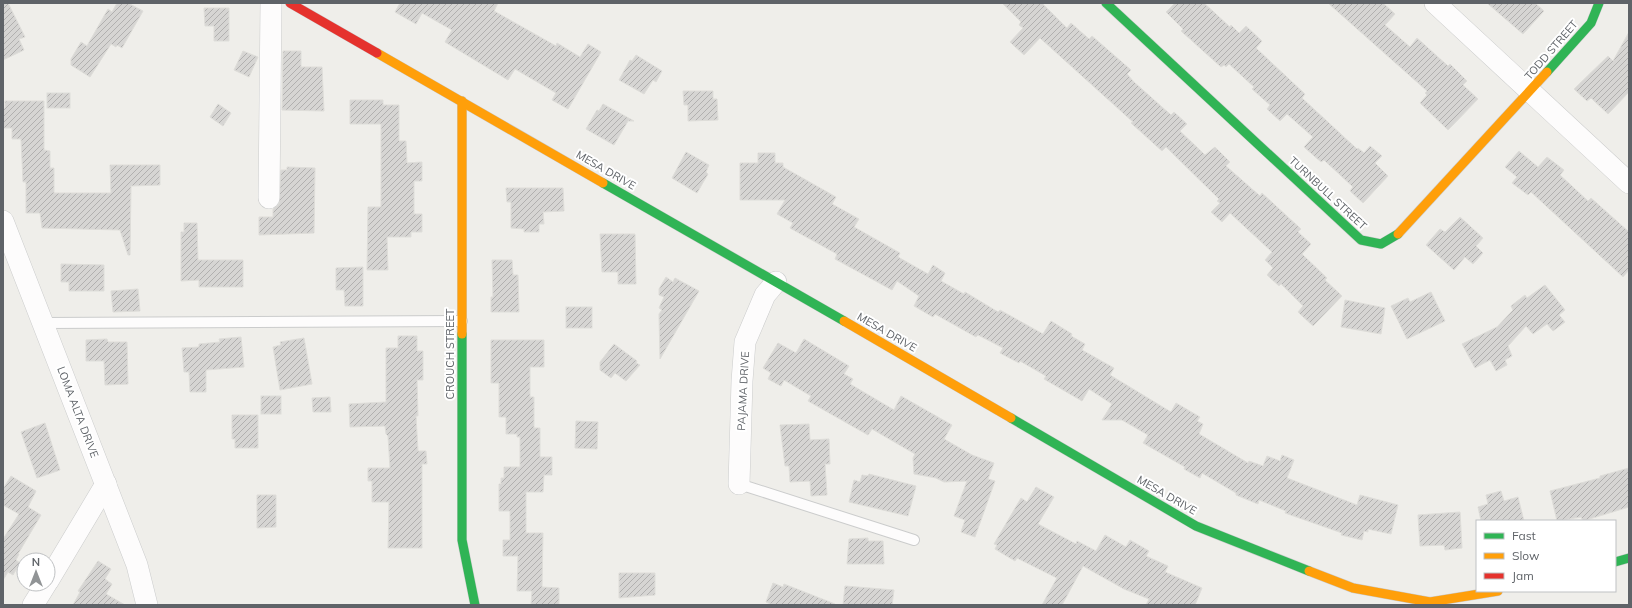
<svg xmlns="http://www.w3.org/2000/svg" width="1632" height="608" viewBox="0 0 1632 608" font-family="Mulish,sans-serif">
<defs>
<pattern id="building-hatch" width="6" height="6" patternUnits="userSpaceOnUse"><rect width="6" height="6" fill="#d6d5d3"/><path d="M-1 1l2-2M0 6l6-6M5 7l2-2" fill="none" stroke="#b1b0af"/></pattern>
</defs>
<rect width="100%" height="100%" fill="#efeeea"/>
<g fill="url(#building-hatch)" stroke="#deddd9">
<polygon points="3,3 8,3 25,37 19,39 24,50 3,60"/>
<polygon points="117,3 128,3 143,11 122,48 117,45 116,47 111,44 90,77 71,65 71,59 81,42 87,46 108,9 112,12"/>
<polygon points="400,3 498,3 494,11 556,46 557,43 580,57 588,44 601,52 568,109 552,100 556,93 515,69 508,80 445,42 452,30 422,13 416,24 395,12"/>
<polygon points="1002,3 1042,3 1067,28 1071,23 1089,39 1092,36 1131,70 1127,74 1134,82 1171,115 1174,112 1187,124 1180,131 1205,155 1215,147 1230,162 1226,166 1260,196 1262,193 1301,229 1298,232 1311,244 1302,254 1327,278 1325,280 1342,296 1313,326 1298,312 1303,306 1281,284 1279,286 1267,275 1273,268 1265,260 1272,252 1230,213 1222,222 1211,212 1220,203 1217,201 1219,199 1166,147 1162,151 1131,123 1133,122 1040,38 1024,55 1010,42 1023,28 1019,25 1021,22"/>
<polygon points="1175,3 1204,3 1230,27 1231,25 1239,33 1246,26 1262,41 1256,48 1305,94 1302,98 1357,149 1358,148 1364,153 1370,146 1382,156 1375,163 1388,176 1363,203 1350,191 1353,187 1324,160 1321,162 1304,147 1313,137 1287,114 1280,121 1267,109 1270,105 1252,89 1254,87 1229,64 1226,67 1224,65 1221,67 1181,31 1183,29 1166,12"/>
<polygon points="1328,3 1383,3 1395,14 1385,25 1410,47 1417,38 1448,66 1450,64 1467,81 1463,85 1478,99 1448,130 1420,103 1427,95 1425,93 1427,91"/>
<polygon points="1487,3 1535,3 1544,11 1523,34"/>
<polygon points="204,8 229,8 229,41 214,41 214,26 205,26"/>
<polygon points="1629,32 1629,92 1608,114 1591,98 1587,101 1574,89 1608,56 1613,61"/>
<polygon points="243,51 258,57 249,77 234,70"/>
<polygon points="283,51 301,51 301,67 322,67 324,111 282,110"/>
<polygon points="636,55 662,71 656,82 653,80 644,94 619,80 630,60 632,61"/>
<polygon points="683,91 713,91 713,99 717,99 718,120 688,121 688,105 684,105"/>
<rect x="47" y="93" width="23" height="15"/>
<polygon points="350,100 383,100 383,105 399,105 399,141 406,141 407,163 422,162 422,181 414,181 414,214 422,214 422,232 411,232 411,237 387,237 388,270 367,270 368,207 381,207 381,124 350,124"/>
<polygon points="5,101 44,101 44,150 50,151 50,168 54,168 54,193 111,193 110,165 160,165 160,185 131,186 130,255 128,255 120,230 42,228 40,213 26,213 26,182 23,182 21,139 12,139 12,128 3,128 3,108 5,108"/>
<polygon points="218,104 231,113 223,126 210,117"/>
<polygon points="603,104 634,121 628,121 614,145 586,129 597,110 599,111"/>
<polygon points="1519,151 1538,167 1547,157 1564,170 1560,175 1588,201 1591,198 1629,232 1629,270 1623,277 1531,192 1528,195 1512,183 1517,177 1505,167"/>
<polygon points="686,152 709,165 706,172 708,174 697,193 672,178"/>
<polygon points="758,153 775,153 775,163 783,163 783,167 836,197 832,204 859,219 854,227 900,253 898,257 928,274 933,265 945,273 941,281 964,294 965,292 998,312 1000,310 1043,334 1051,321 1072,334 1071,336 1085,344 1082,350 1114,368 1110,375 1171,412 1176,403 1200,417 1197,421 1203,424 1199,434 1248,463 1249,461 1263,466 1267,456 1280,461 1282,455 1294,460 1287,478 1357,505 1360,495 1398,505 1391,534 1368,529 1368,532 1364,531 1362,540 1341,535 1342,533 1285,513 1286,511 1259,500 1258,504 1236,495 1236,493 1202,473 1200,478 1184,469 1185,467 1143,443 1148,435 1122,420 1102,420 1112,404 1089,389 1082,401 1044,379 1046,376 1020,361 1019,363 1000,353 1003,348 978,335 976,337 935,314 933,317 914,306 919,296 897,281 892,290 835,259 837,254 790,228 793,223 777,214 785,200 740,200 740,163 758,163"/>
<polygon points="287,167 315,168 314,233 259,235 259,217 273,217 273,209 279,204 281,170 287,170"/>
<polygon points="506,188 563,188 564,211 543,212 544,224 539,224 539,232 524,232 524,229 511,228 511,202 507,202"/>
<polygon points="1460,217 1483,238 1476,246 1483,253 1473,264 1465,257 1454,270 1426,245 1440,229 1445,232"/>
<polygon points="184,223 197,223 198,260 243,260 243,287 199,287 199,280 181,281 181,232 184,232"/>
<polygon points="600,234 635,234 636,284 618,284 618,272 602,272"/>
<polygon points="492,260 512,260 513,275 518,275 519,312 491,312 491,297 493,297"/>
<polygon points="61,264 104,265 104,291 69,291 69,282 61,282"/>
<polygon points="363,267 363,306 345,306 344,290 336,290 336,268"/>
<polygon points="666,277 673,282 675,278 699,291 660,359 659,314 662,310 659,308 664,297 659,295 659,289"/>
<polygon points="1545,285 1565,310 1559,315 1565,322 1553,331 1547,324 1533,334 1526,326 1508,346 1512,356 1505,360 1507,365 1496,371 1490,360 1475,368 1462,344 1497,327 1513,310 1511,306 1525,295 1527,298"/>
<polygon points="138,289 140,311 113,312 111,291"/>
<polygon points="1431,292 1445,321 1407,339 1391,306 1408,298 1410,302"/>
<polygon points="1345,300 1385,308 1381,334 1341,327"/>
<rect x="566" y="307" width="26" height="21"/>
<polygon points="398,336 417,336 417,351 423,351 423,380 417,380 418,416 416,416 418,451 426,451 427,464 422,464 422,548 388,548 389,502 372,502 372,481 368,481 368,468 390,468 388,436 386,434 385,426 350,427 349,404 386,402 386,348 398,348"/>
<polygon points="241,337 244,367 206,370 206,392 190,392 189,372 184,372 182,348 199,347 199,344 220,342 219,339"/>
<polygon points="304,338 312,384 280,390 273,347 281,345 280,342"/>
<polygon points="107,339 108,342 127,342 128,384 105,385 104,361 86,361 86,340"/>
<polygon points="804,339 849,366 844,374 853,379 850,384 894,410 901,396 952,425 944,439 972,455 994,463 988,479 995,481 975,537 961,532 965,520 954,516 967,481 944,482 936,478 914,474 913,458 915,454 872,429 868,435 808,401 811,396 784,380 781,386 768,379 771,373 763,368 778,343 796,353"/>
<polygon points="491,340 544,340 544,367 530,367 530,397 534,397 534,428 540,428 540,457 552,457 552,475 544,475 543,492 526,492 526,533 543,533 542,587 559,588 559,605 531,605 532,591 517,591 518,556 503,556 503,540 510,540 510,511 499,511 499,484 501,484 501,478 504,478 504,467 520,467 520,437 517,437 517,434 506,434 506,417 499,417 499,383 491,383"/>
<polygon points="614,344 637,361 636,363 640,365 626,381 615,373 611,378 600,370 600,362"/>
<rect x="261" y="396" width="20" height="18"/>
<polygon points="330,397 331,412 313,412 312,398"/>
<polygon points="232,415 258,415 258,448 235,448 235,439 232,439"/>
<polygon points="576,421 598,422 597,449 575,448"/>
<polygon points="45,423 60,470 37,478 21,432"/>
<polygon points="809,424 810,440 829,439 830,464 825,464 827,495 811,496 810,481 790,482 789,466 785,466 780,425"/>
<polygon points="1629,468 1629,507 1583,521 1581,517 1557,521 1550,491 1600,478 1600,476"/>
<polygon points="869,474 916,486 908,516 849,502 854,480 860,482 862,475 868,476"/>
<polygon points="11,476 36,491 28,507 41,515 18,554 19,554 16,560 20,563 13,575 8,572 3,580 3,539 19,514 3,505 3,489"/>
<polygon points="1036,487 1054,497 1038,524 1076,544 1077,541 1096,551 1105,535 1126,547 1130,540 1149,551 1146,556 1168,566 1165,572 1202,588 1195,605 1146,605 1149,599 1124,589 1083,566 1062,605 1042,605 1057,578 1017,558 1015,561 995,549 997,545 994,544 1021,498 1027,502"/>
<polygon points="1501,491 1504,501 1518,497 1524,521 1481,521 1478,507 1488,504 1486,495"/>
<polygon points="257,495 276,495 276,527 257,528"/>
<polygon points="1460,512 1462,548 1445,550 1444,545 1420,546 1418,515"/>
<polygon points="868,538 868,541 883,541 884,564 847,564 849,539"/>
<polygon points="98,561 111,569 105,579 112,584 106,594 125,605 73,605 80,592 78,591"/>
<polygon points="619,573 655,573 655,595 619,598"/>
<polygon points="773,583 783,587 784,584 807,593 835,604 834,605 773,605 766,602"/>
<polygon points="845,586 894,590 892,605 843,605"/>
</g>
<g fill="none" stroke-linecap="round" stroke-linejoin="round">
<defs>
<g id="lane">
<polyline points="44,323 462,321"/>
<polyline points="739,484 914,540"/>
</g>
<g id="street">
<polyline points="1435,3 1629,183"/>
<polyline points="269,198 271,3"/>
<polyline points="3,221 137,565 147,605"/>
<polyline points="739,484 742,381 745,342 765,295 776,282"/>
<polyline points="48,581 106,484"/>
<polyline points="33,605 46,584"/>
</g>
<g id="fast">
<polyline points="1106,3 1361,240 1381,244 1398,234"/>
<polyline points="1547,72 1591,23 1599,3"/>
<polyline points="603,183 844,321"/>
<polyline points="462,334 462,540 475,605"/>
<polyline points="1011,418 1196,526 1309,571"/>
<polyline points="1615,562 1629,558"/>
</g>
<g id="slow">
<polyline points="377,53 603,183"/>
<polyline points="462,101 462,334"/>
<polyline points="1398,234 1547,72"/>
<polyline points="844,321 1011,418"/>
<polyline points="1309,571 1353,588 1430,602 1498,591"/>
</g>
<polyline id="jam" points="290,3 377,53"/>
</defs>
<use href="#lane" stroke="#cbcccc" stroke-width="12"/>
<use href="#street" stroke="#cbcccc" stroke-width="22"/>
<use href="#fast" stroke="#cacacb" stroke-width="10"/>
<use href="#slow" stroke="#cacacb" stroke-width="10"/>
<use href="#jam" stroke="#cacacb" stroke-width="10"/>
<use href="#lane" stroke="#fdfcfc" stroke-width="10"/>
<use href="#street" stroke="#fdfcfc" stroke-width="21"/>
<use href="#fast" stroke="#30b455" stroke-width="9"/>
<use href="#slow" stroke="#ff9f0a" stroke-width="9"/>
<use href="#jam" stroke="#e5322d" stroke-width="9"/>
</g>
<g text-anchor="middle" stroke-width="4" stroke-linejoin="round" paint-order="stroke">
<g font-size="11" fill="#5f6368" stroke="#fff">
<text transform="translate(1551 50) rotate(-49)" y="4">TODD STREET</text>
<text transform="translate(606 170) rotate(30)" y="4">MESA DRIVE</text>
<text transform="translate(1328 193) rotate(43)" y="4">TURNBULL STREET</text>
<text transform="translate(887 332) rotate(30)" y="4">MESA DRIVE</text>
<text transform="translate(450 354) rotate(-90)" y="4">CROUCH STREET</text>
<text transform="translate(743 391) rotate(-87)" y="4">PAJAMA DRIVE</text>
<text transform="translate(78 412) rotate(69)" y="4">LOMA ALTA DRIVE</text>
<text transform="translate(1167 495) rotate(30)" y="4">MESA DRIVE</text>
</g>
</g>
<rect width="1632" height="608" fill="none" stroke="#5f6368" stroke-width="8"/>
<rect x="1476" y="520" width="140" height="72" fill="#ffffff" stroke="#bfc1c3"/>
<rect x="1484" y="533" width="20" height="6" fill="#30b455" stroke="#bfc1c3"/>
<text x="1512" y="540" font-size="12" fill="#5f6368">Fast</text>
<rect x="1484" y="553" width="20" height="6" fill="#ff9f0a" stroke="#bfc1c3"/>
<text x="1512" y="560" font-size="12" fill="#5f6368">Slow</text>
<rect x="1484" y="573" width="20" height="6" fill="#e5322d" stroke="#bfc1c3"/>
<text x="1512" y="580" font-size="12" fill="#5f6368">Jam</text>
<g transform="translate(36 572)"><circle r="19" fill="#ffffff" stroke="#bfc1c3"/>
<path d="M0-3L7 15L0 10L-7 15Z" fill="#919496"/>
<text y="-6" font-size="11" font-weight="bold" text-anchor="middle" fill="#5f6368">N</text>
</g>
</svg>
